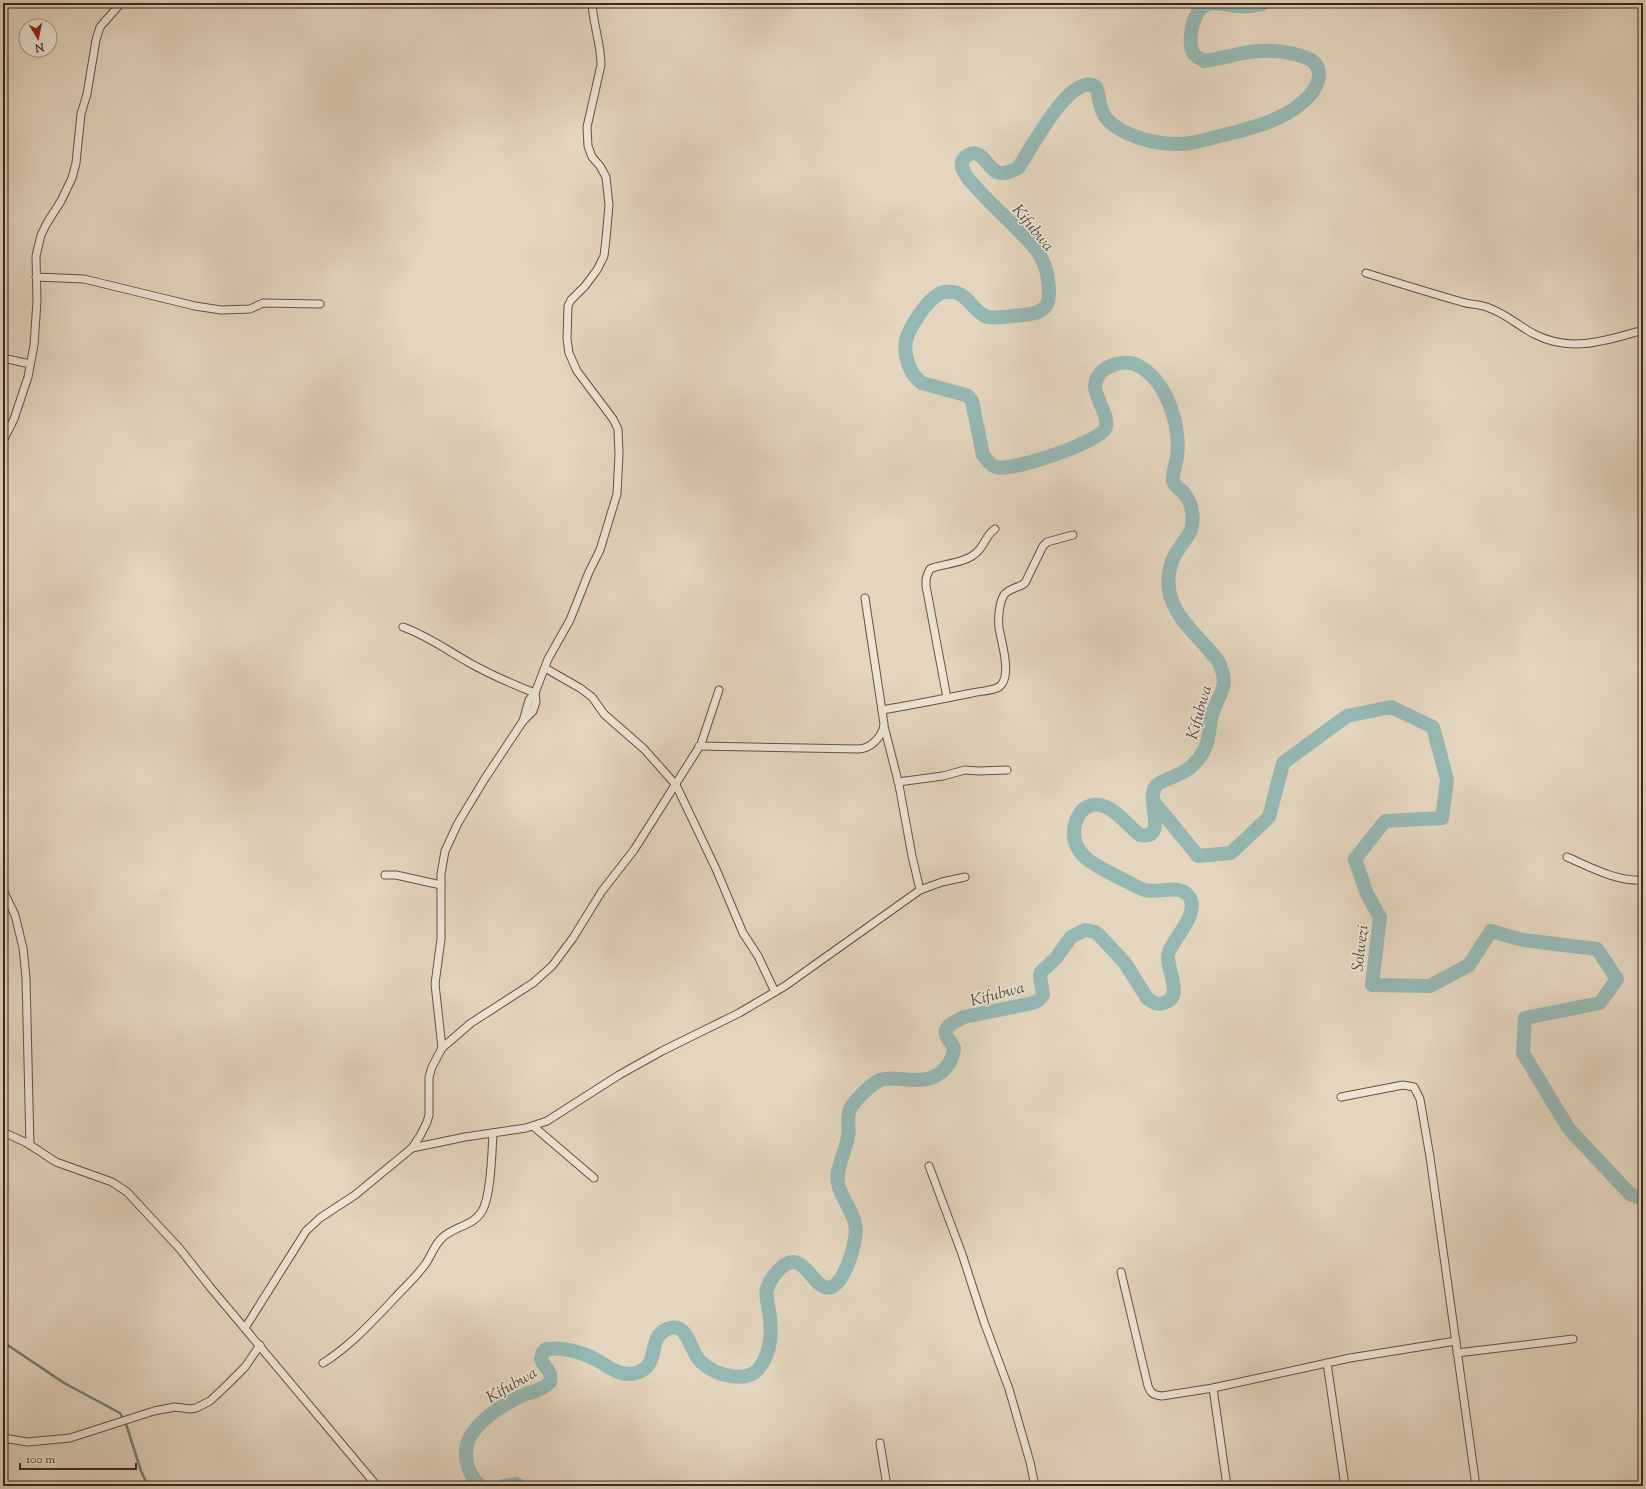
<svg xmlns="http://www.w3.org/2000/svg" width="1646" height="1489" viewBox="0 0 1646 1489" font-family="'Sorts Mill Goudy',serif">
<rect width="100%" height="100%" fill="#e4d5be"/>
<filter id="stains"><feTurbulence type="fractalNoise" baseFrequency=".005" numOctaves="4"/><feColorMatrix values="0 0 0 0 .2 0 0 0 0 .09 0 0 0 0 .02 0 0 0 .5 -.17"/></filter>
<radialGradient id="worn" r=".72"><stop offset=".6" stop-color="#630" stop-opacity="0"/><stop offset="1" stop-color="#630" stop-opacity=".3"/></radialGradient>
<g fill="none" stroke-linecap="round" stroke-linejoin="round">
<polyline stroke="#717d76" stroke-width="2.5" points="3,1342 64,1383 120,1413 126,1424 141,1471 148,1486"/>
<g stroke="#95b8b4" stroke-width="14">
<polyline points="1153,801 1198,856 1231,853 1269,817 1283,763 1347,716 1391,707 1433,727 1447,780 1442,818 1385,821 1355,859 1367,894 1380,917 1372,985 1430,986 1469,965 1491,931 1523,940 1597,949 1617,979 1600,1003 1525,1018 1523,1053 1569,1129 1630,1194 1643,1199"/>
<path d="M481,1486C472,1479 467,1469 466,1457C463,1427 503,1404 526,1394C535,1391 544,1389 550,1382C553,1371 544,1368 541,1359L543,1352L546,1349C562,1347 577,1351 591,1357C606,1364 619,1378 636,1373C662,1365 646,1338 667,1329C670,1328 674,1327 678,1328C689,1332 692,1354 701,1362C715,1375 747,1385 760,1367C772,1350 772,1331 769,1311C768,1304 765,1296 767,1289C769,1281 776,1272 782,1267C801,1251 810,1279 822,1286C841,1297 853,1251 855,1238C860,1218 843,1203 838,1184C835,1169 846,1151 848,1136C850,1127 846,1118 850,1109C854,1101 871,1084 880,1080C891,1076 903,1080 914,1080C935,1081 952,1069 954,1048C952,1043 949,1041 947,1037C941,1026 957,1021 964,1017L1033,1003L1039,1000L1043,995L1040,976L1041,972L1056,958L1071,937L1085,930L1095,932L1099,935L1125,963L1147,998C1152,1002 1156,1005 1163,1003C1187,998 1163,965 1169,952C1174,938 1199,914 1190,898C1181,882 1159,894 1145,890C1135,887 1127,881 1118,877C1099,867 1073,857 1074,832C1074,824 1078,813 1085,808C1107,795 1125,824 1140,835C1171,840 1142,795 1158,784C1169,777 1183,775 1193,765C1202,756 1208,746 1209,733C1210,728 1210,721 1212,715C1219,692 1231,687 1218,661C1202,639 1172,617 1169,589C1167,574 1171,559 1180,547C1184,540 1191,534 1192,526C1194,514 1191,501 1183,492C1179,488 1175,487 1173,481C1172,473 1176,465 1177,457C1181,426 1167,380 1137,365C1122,358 1096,367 1095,386C1095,399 1111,418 1105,429C1097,443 1011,472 996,467C990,465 987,460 983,455L972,401L968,396L962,394L922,383C913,377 908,366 906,355C905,350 905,345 906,340C910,326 930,294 945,292C967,289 969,308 985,316C992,319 1004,317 1012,316C1047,314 1053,309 1047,274C1044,257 1034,245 1022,234C1004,215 983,197 967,177C964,172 961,168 962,162C963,159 965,157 968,155C982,147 987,168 997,172C1005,175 1011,171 1018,168C1030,151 1071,70 1096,87C1100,97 1099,110 1106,118C1122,137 1159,145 1182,144C1196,143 1210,138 1224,135C1252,128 1282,121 1304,101C1316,91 1327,71 1311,60C1303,55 1282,51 1273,51C1249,49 1227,58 1204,61C1199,58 1194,56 1192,51C1188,37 1193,9 1208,4C1218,2 1227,5 1236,6C1245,7 1255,6 1264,3"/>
<polyline points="503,1486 516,1484 520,1486"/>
</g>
<defs>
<g id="street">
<path d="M1366,273C1398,283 1430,293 1462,302C1471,305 1481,304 1489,308C1506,314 1519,326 1534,334C1571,353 1605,341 1643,330"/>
<polyline points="36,277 84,279 195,306 221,310 250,309 263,303 320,304"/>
<polyline points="3,358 30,364"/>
<polyline points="3,441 14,419 28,377 34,345 37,301 36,256 41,235 47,223 61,201 72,178 76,163 81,114 87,94 96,40 100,27 121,3"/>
<path d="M403,627C426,635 447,650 468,662C489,674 512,684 535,693"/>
<polyline points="545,668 580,688 592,697 604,714 644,749 676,785 716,869 743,933 758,956 775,992"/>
<path d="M947,698L926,586V579L928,573L930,569L935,567C950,563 969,562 979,550C985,543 987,534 995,529"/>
<path d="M882,710C912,705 942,699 972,693C980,691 992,691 999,687C1013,677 1001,641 999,628C998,619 999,603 1004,595C1009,588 1019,588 1025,583L1043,546L1047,542L1073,535"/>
<path d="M523,721L529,700L535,693L548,659L570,620L589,572L600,550L617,494L619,454L618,429L613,419L577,371L569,353L567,339L568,306L571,300L585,286L597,270L604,256L606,239L609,205L606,177L600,166L592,157L588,146L587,127L601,65C601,44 593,24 592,3"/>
<polyline points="884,726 899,785 912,856 920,890"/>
<path d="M699,746L858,749C871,749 883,736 884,724L865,598"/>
<polyline points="898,782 943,776 965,770 978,771 1007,770"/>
<path d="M1567,857C1590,867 1617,882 1643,880"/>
<polyline points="385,875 396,875 441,885"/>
<polyline points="3,890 15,915 23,948 26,978 30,1145"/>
<polyline points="442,1048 435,984 441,939 441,874 445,851 458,823 484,780 523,721 533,711 536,702 535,693"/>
<polyline points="1341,1097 1403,1085 1414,1087 1420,1099 1430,1157 1476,1486"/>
<polyline points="533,1126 594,1178"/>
<polyline points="3,1132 27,1143 56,1162 112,1182 127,1192 180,1249 210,1287 377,1486"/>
<polyline points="412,1148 465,1137 526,1128 547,1121 619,1075 662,1051 739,1013 785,986 920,890 942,882 965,877"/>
<polyline points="929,1166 962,1254 984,1322 1009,1389 1030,1462 1035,1486"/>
<path d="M1121,1272L1148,1386C1151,1394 1154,1395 1162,1396L1213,1388L1350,1358L1456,1341"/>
<polyline points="245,1328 306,1231 320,1218 355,1195 412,1148 420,1136 427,1122 429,1115 429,1077 432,1067 442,1048 471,1023 533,983 552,966 573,938 602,891 634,850 701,744 719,690"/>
<polyline points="1457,1353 1573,1339"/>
<path d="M323,1363C349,1347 370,1324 391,1302C402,1290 414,1279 424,1266C431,1257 434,1245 442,1238C454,1226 474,1226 482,1211C491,1197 492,1151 493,1133"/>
<polyline points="1327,1363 1345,1486"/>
<polyline points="1213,1388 1227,1486"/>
<polyline points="3,1438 28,1442 70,1438 154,1411 175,1407 190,1409 196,1408 210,1401 227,1385 245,1367 260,1345"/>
<polyline points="880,1443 887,1486"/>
<polyline points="1640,1486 1643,1486"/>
</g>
</defs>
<use href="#street" stroke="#665143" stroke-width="9"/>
<use href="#street" stroke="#ede4d5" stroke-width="7"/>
</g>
<g text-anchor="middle" stroke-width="3.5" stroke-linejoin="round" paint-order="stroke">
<g font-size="16" font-style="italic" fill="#524a40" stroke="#ede4d5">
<text transform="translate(1034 227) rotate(50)" y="6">Kifubwa</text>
<text transform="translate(1198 712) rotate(-74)" y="6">Kifubwa</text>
<text transform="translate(1359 948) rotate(-83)" y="6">Solwezi</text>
<text transform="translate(997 993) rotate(-15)" y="6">Kifubwa</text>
<text transform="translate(511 1384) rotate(-30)" y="6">Kifubwa</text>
</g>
</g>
<rect width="1646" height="1489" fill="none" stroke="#e4d5be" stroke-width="16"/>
<rect x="4" y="4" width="1638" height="1481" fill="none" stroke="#3c251a" stroke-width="2"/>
<rect x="8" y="8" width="1630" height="1473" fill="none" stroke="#3c251a"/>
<g transform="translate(38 38) rotate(170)"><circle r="19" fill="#ede4d5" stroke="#a6988a"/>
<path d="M0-3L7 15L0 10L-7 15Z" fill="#8f2418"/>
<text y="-6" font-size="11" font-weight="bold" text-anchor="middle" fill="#3c251a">N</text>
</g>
<path d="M20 1463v6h116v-6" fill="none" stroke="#3c251a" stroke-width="2"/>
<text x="26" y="1463" font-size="12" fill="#3c251a" stroke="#ede4d5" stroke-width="3" paint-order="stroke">100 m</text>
<rect width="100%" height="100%" filter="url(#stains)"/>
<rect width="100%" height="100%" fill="url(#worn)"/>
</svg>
